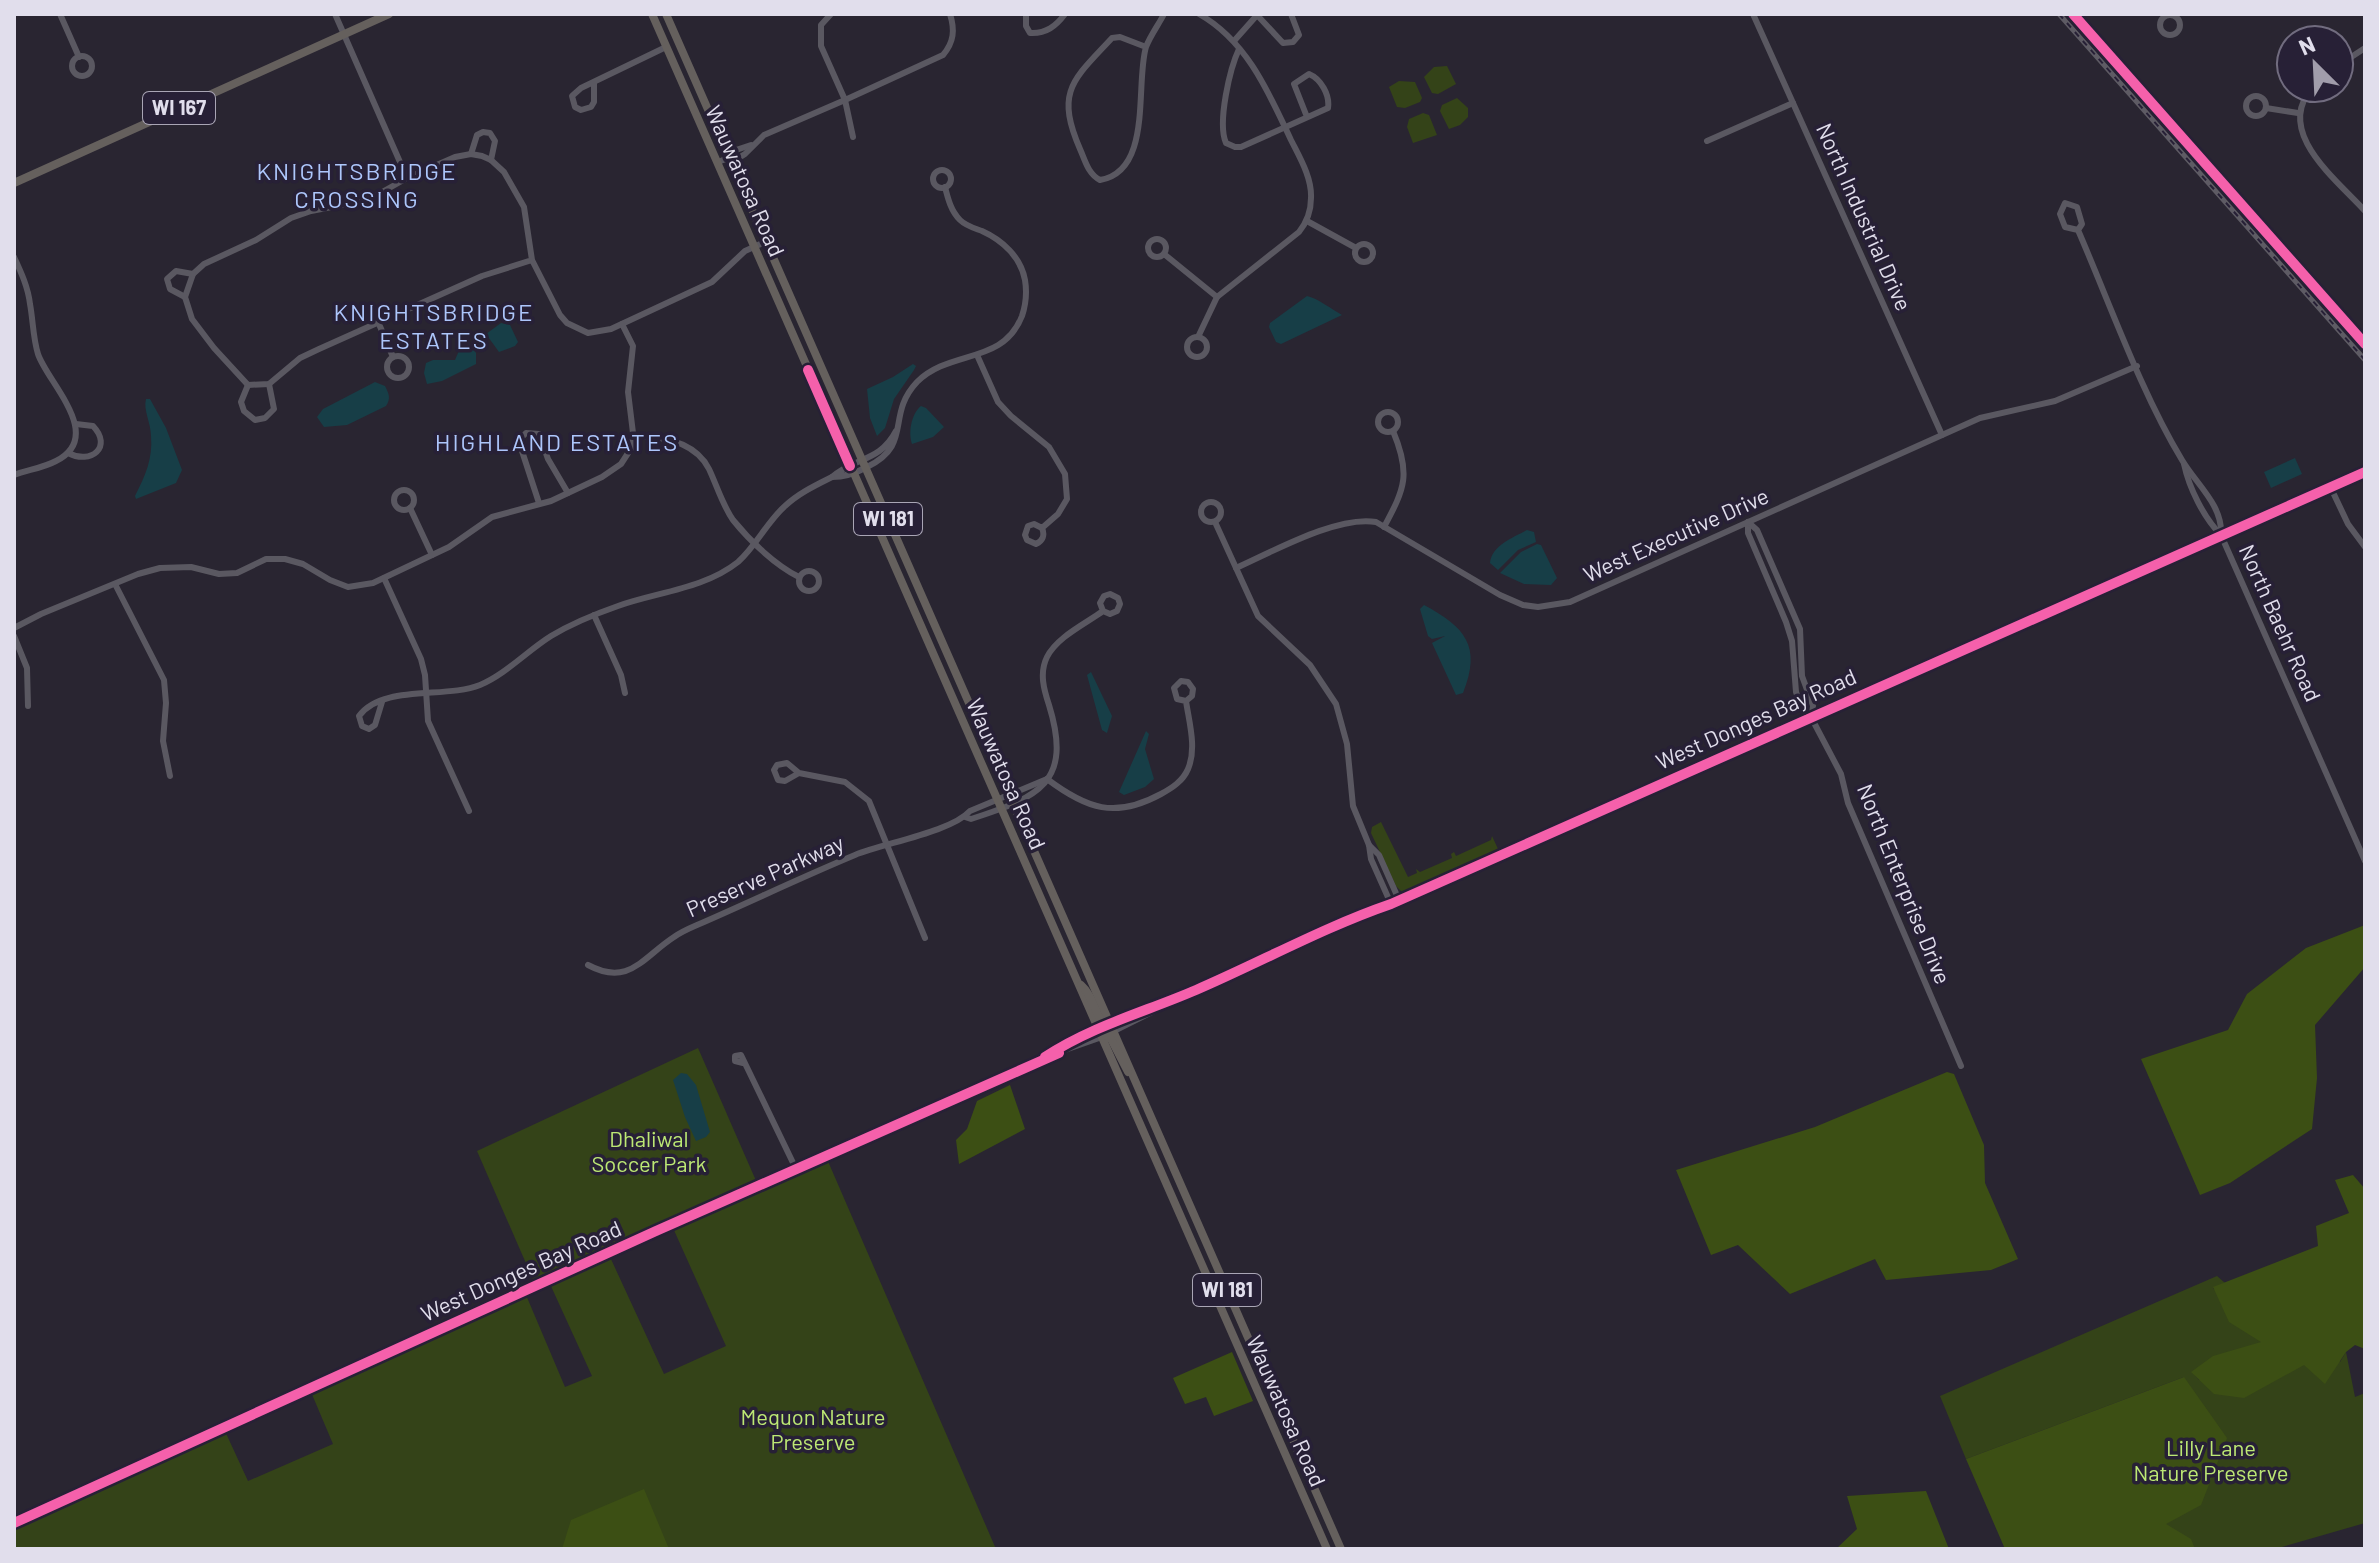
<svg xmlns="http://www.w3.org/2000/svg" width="2379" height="1563" viewBox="0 0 2379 1563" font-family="Barlow,sans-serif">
<rect width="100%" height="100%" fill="#292531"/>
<g fill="#344318">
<polygon points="1447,66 1456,84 1438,94 1432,93 1424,77 1434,67"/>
<polygon points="1399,81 1415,82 1422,98 1420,102 1405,108 1397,107 1389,87"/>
<polygon points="1457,98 1468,108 1468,117 1460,125 1449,129 1440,111 1442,105"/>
<polygon points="1423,113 1429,115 1437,135 1413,143 1407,127 1409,119"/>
<polygon points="1381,822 1408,877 1417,873 1416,869 1420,872 1452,858 1451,854 1454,852 1456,856 1491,840 1492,836 1498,849 1408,891 1402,892 1396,886 1371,833 1372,827"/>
<polygon points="698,1048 757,1183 535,1284 477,1151"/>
<polygon points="827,1159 996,1549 14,1549 14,1527 224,1429 248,1481 333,1444 311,1392 526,1295 565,1387 592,1376 550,1284 610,1257 664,1374 726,1346 673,1228"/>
<polygon points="2217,1276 2225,1283 2213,1288 2262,1342 2192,1372 2199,1380 2323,1326 2340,1362 2346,1352 2355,1397 2365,1393 2365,1523 2275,1549 2005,1549 2184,1377 1966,1459 1940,1396"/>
</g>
<g fill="#3c4f14">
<polygon points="2365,925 2365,967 2315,1025 2317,1078 2312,1129 2230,1183 2200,1195 2141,1059 2228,1030 2247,994 2306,948"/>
<polygon points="1947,1072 1954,1074 1984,1145 1985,1183 2018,1259 1991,1270 1886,1280 1875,1259 1790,1294 1738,1245 1711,1255 1676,1170 1815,1127"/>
<polygon points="1010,1085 1025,1129 959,1164 956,1140 967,1129 977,1101"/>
<polygon points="2353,1175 2365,1189 2365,1349 2355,1345 2346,1352 2325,1384 2304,1365 2244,1398 2214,1394 2191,1372 2213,1356 2261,1342 2229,1322 2213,1287 2318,1246 2316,1226 2349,1213 2335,1180"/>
<polygon points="1232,1352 1253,1401 1214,1416 1206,1397 1185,1404 1173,1378"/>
<polygon points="2184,1377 2227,1438 2201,1505 2166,1524 2191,1539 2195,1549 2005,1549 1966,1459"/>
<polygon points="644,1489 669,1549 562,1549 571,1520"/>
<polygon points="1926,1491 1949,1549 1836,1549 1857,1529 1847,1496"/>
</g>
<g fill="#173e47">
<path d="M1307,296C1317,298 1333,310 1342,315L1281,344L1276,342L1269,327L1270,323Z"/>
<polygon points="501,323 510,325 518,342 515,346 499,352 486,334"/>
<polygon points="469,343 476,353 476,364 442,381 427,384 424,373 426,363 433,360 455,360 461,346"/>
<polygon points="913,364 916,366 914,370 894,399 885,428 877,436 870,418 867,389 893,377"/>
<path d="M375,382L385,386C389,394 391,398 386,406L347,425L324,427L317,417L323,409Z"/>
<path d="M146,399H150L166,428L182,470L176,483L136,499L135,496C145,476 153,459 151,436C151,423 143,410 146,399Z"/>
<path d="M921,406L926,408L944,427L933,437L912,444C908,433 911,414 921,406Z"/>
<polygon points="2295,458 2302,474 2271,488 2264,472"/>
<path d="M1527,530L1534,532L1536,542L1518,550L1498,570L1490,563C1492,545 1513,538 1527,530Z"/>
<polygon points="1537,544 1541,545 1557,578 1551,585 1524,584 1500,573 1521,552"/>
<path d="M1424,605C1465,627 1482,646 1463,693L1456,695L1432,643L1445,636L1432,639L1428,636L1420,609Z"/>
<polygon points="1091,672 1112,716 1107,733 1102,730 1087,675"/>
<polygon points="1146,731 1149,734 1145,749 1154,779 1145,787 1124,795 1119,792"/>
<polygon points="681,1073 687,1074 696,1085 710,1132 706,1137 696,1141 685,1117 673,1080"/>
</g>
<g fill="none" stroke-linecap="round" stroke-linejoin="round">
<g stroke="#5a5861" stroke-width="6">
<polyline points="60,14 79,57"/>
<polyline points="335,14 407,178"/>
<path d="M831,14L821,25V46L845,100L943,55C954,42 955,30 950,14"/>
<path d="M1026,14V26L1030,33C1046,34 1056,26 1065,14"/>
<polyline points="1753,14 1942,435"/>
<polyline points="1257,15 1283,43 1293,42 1299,35 1291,14"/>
<circle cx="2170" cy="25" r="10"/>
<polyline points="1234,41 1258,14"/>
<path d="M1146,47L1120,37L1112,38C1073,80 1055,91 1080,149C1085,160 1088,174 1100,180C1153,171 1135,84 1146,47C1150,36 1159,24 1164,14"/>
<path d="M1239,49C1230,68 1217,123 1226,143L1235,147H1241L1328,108C1330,95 1321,79 1309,74L1294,84L1307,117"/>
<circle cx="82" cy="66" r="10"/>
<polyline points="2339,65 2365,48"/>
<polyline points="594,82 594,102 591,107 581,110 575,107 572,96 581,88 666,47"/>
<path d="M2312,88C2274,132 2336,179 2365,211"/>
<circle cx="2256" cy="106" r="10"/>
<polyline points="2266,108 2298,113"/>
<polyline points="1707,141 1793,103"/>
<polyline points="471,154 477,135 483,132 490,133 495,141 491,160"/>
<polyline points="731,157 733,151 751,145"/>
<polyline points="718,162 731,157 737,159 745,154 764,135 845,100 853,137"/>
<circle cx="942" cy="179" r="9"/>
<polyline points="1307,221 1356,248"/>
<path d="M2078,230L2065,227L2060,214L2065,203L2077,207L2082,224L2078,230C2110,304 2141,392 2182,460C2196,484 2223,505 2221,535L2365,861"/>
<circle cx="1157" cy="248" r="9"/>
<circle cx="1364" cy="253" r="9"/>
<polyline points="1164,254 1217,297"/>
<path d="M14,257C21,272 28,287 30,304C33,320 33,338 38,354C47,382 106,436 56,461C43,468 27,470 14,475"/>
<polyline points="532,260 482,276 319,349 300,358 269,384 248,385 214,348 192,319 185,297 193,274 204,264 256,240 291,218 311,211 368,200 407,178 455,157 471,154 482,156 491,160 504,172 524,207 532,260 560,315 567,323 588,333 611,329 712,282 745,251 767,241"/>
<polyline points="185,297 170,289 167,279 176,271 193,274"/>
<polyline points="379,324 393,357"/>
<path d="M1198,337L1217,297L1299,232C1307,222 1311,211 1311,198C1312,178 1300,158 1291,140C1269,93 1247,41 1199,14"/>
<circle cx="1197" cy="347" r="10"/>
<path d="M977,355L998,402L1011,416L1049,447L1065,474L1067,499L1058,514L1042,528C1045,535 1043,541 1036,544L1027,540L1025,535L1028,526L1034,524L1042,528"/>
<circle cx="398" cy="367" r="11"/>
<polyline points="248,385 241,402 244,411 255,420 265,418 274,409 269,384"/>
<circle cx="1388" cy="422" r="10"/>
<path d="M896,431C880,462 855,457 832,477C845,477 856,473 867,467C914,444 885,416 917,382C950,349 1003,365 1022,316C1026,304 1027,292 1025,280C1021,257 1002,240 982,231C974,228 966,226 960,220C951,211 948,199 945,187"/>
<path d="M633,436C661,436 695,441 709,469C717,486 722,504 733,520C750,541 775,565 799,577"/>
<path d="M68,453C91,465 113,447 93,426L76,424"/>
<path d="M2184,464C2189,488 2204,518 2221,535"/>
<polyline points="2330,486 2348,524 2365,547"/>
<circle cx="404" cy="500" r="10"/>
<circle cx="1211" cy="512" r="10"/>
<polyline points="539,503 520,445 521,438 526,433 539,434 548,459 568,493"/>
<polyline points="410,508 432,555"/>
<polyline points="1215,522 1258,616 1310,665 1336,704 1347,744 1353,806 1369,845 1371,859 1391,904"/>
<polyline points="1748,522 1748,533 1786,622 1792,641 1796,692 1802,709 1811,717 1841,774 1848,803 1961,1066"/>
<polyline points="1748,522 1757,530 1800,629 1802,676 1813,706 1811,717"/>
<path d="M1384,527C1405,488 1411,474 1393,431"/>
<path d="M1236,568C1272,552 1338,515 1376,522L1500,595L1523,605L1538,607L1570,602L1980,418L2055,401L2137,366"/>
<circle cx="809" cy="581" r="10"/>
<polyline points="384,578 421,659 425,675 428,721 469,811"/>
<polyline points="115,584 164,680 166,703 163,741 170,776"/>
<polyline points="594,615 621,675 625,693"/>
<polyline points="14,628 41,614 138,574 160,568 191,567 219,574 237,573 266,559 285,559 303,564 330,580 348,587 373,583 449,547 492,517 551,501 602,477 621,464 632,447 633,433 628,392 633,346 622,324"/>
<polyline points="14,636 27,668 28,706"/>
<path d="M382,702L375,725L369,729L362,726L359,716C382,684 446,699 480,685C506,674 527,651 551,636C571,624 595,614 618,606C657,592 704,589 738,562C756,546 767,522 785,506C799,493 816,485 832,477"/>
<polyline points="799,773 785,781 778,780 774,770 777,765 787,763 799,773 845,782 869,801 925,938"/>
<path d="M1047,779C1087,809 1115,819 1161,794C1172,788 1183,781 1188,769C1197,748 1189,722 1186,701L1192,696L1193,689L1188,682L1181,681L1174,688L1177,699L1186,701"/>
<path d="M965,817L971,819C1039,797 1073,783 1049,705C1044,690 1039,673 1047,657C1057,637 1085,624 1103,611L1110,614L1117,611L1120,604L1118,598L1110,594L1104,596L1100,603L1103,611"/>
<polyline points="1369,845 1379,855 1399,900"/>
<path d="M588,965C629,987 643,957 674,937C681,932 690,928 697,925C750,902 802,877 855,855C884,843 951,832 970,811L1047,779"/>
<path d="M1109,1023C1164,1002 1219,981 1273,956C1313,939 1350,918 1391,904L2365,472"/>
<polyline points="1045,1057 1098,1028"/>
<polyline points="743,1063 735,1061 735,1056 741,1055 796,1169"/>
<polyline points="14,1523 1045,1057 1102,1037 1158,1009"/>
</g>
<g stroke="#65605d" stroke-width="8">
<polyline points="652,14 1327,1549"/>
<polyline points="666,14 1341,1549"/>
<polyline points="14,183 389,14"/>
<path d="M1081,985C1095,997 1095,1019 1109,1030"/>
<polyline points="1098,1028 1111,1039 1128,1072"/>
</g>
<defs>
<polyline id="rail" points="2059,14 2365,360"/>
</defs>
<use href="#rail" stroke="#5e5b64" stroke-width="5"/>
<use href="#rail" stroke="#272036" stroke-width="2" stroke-dasharray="6" stroke-linecap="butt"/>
<defs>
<g id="cycleway">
<polyline points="2073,14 2365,344"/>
<polyline points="808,370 850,466"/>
<path d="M1045,1057C1092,1026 1145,1012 1196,990C1261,962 1324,927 1391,904L2365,472"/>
<polyline points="14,1523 656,1231 1059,1053"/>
</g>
</defs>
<use href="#cycleway" stroke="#272036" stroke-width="15"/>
<use href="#cycleway" stroke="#f560ab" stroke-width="10"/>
</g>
<g text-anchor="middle" stroke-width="7" stroke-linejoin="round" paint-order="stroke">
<g fill="#272036" stroke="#a9a5b5" stroke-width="2">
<rect x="143" y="92" width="72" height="32" rx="6"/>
<rect x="854" y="503" width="68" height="32" rx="6"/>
<rect x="1193" y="1274" width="68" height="32" rx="6"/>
</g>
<g font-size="20" font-weight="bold" fill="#e1deec">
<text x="179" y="115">WI 167</text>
<text x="888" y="526">WI 181</text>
<text x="1227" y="1297">WI 181</text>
</g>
<g font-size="22" fill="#e1deec" stroke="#272036">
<text transform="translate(745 181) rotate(66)" y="8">Wauwatosa Road</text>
<text transform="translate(1864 217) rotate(66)" y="8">North Industrial Drive</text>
<text transform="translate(1676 535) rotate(-24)" y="8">West Executive Drive</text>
<text transform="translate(2280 623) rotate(66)" y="8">North Baehr Road</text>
<text transform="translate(1756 719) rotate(-24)" y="8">West Donges Bay Road</text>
<text transform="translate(1006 774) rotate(66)" y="8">Wauwatosa Road</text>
<text transform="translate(765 876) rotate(-24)" y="8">Preserve Parkway</text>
<text transform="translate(1904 884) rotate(68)" y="8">North Enterprise Drive</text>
<text transform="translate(521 1271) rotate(-24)" y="8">West Donges Bay Road</text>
<text transform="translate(1286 1411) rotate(66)" y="8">Wauwatosa Road</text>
</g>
<g font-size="22" fill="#bde874" stroke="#272036">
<text x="649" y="1147">Dhaliwal<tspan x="649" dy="25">Soccer Park</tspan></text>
<text x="813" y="1425">Mequon Nature<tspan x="813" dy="25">Preserve</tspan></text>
<text x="2211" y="1456">Lilly Lane<tspan x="2211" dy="25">Nature Preserve</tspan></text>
</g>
<g font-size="24" letter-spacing="2" fill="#adc6fb" stroke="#272036">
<text x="357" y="180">KNIGHTSBRIDGE<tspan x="357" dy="28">CROSSING</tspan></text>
<text x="434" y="321">KNIGHTSBRIDGE<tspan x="434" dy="28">ESTATES</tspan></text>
<text x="557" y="451">HIGHLAND ESTATES</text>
</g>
</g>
<rect width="2379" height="1563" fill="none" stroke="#e1deec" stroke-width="32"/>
<g transform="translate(2315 64) rotate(336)"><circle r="38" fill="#272036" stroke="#716c7f" stroke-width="2"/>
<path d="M0-6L14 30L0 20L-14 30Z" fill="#a19dab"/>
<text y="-12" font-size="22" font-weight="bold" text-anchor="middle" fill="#e1deec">N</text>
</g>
</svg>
